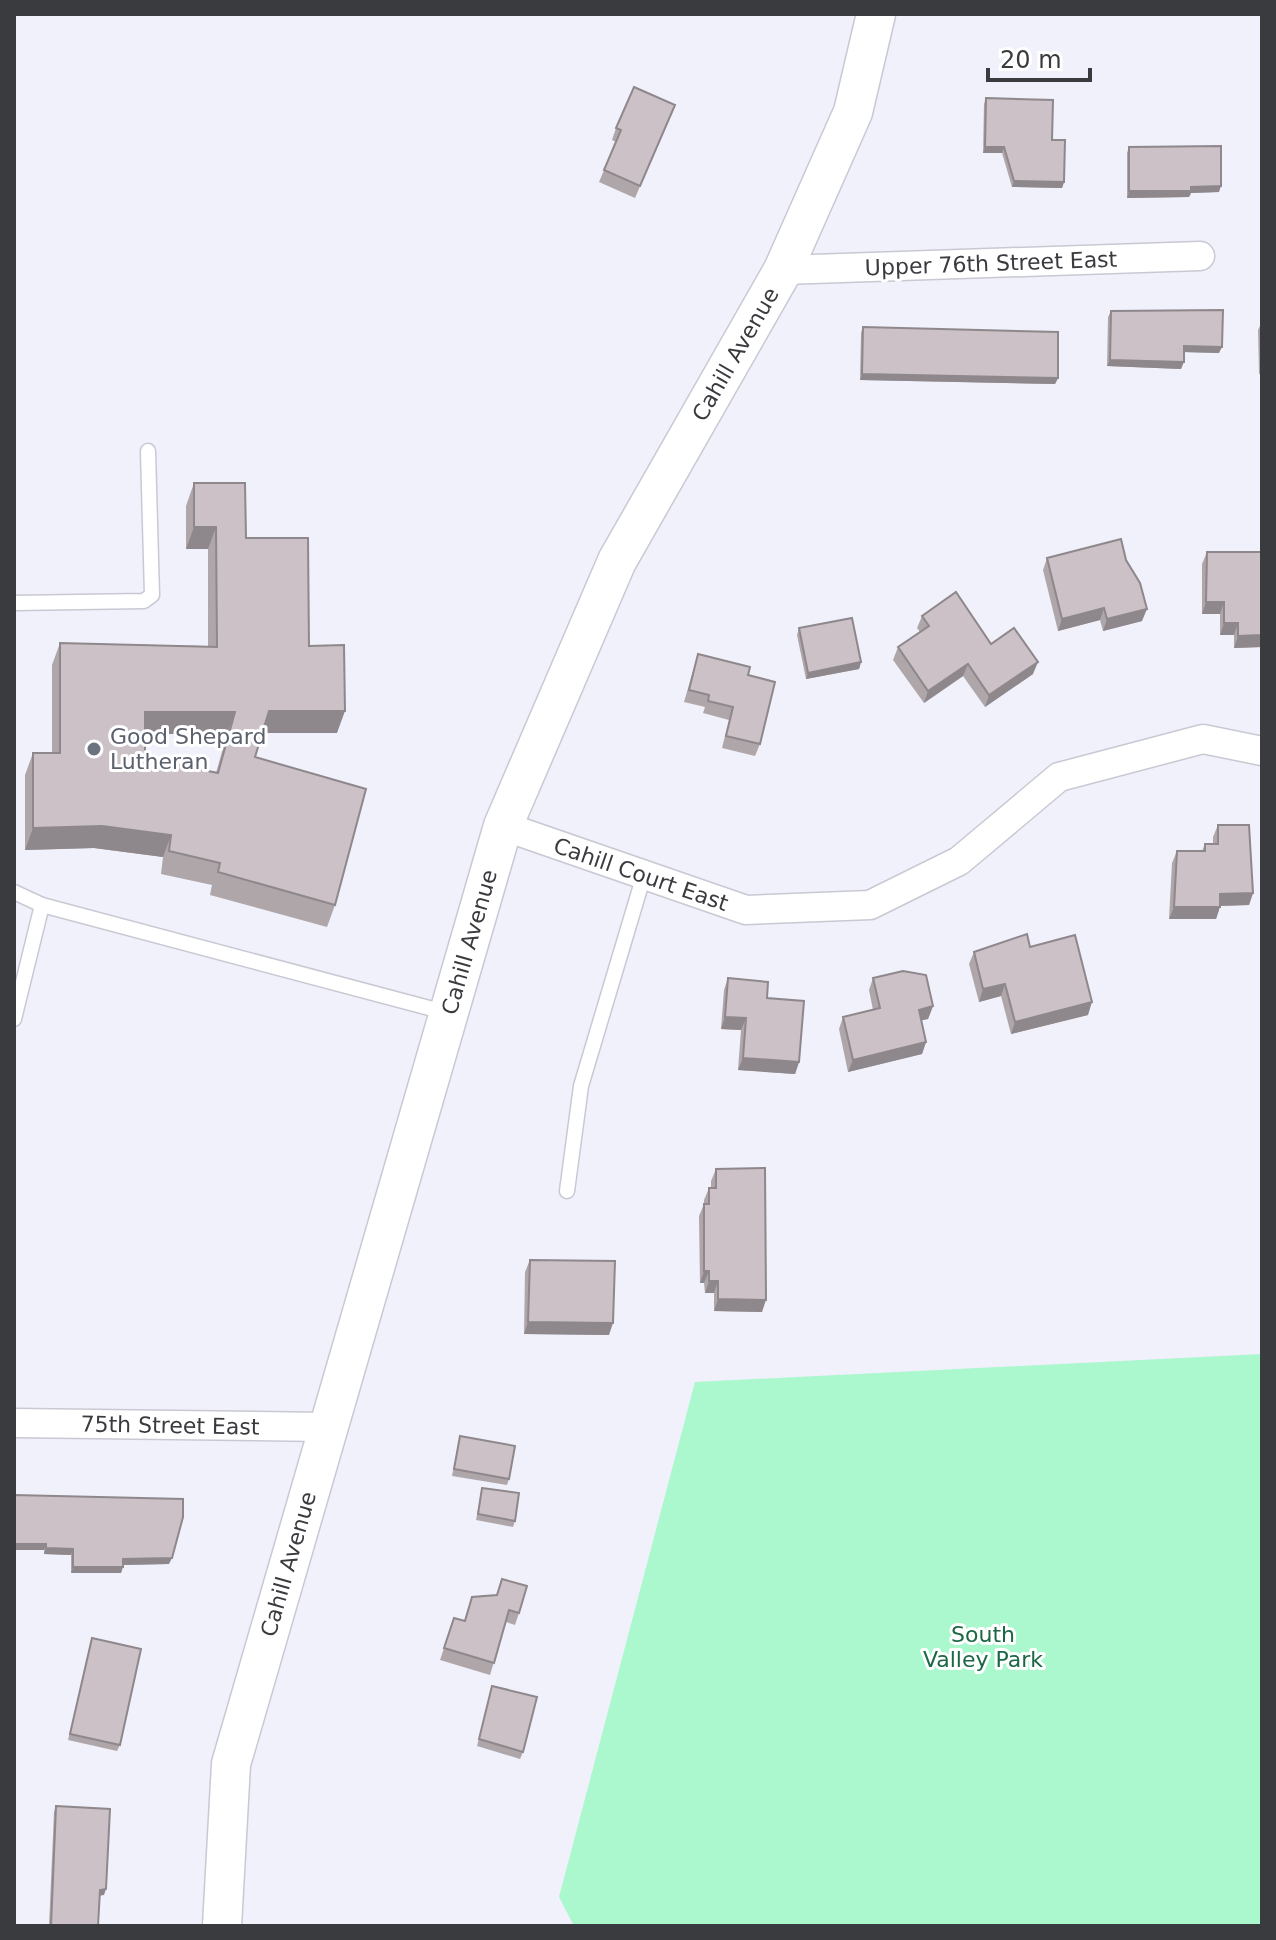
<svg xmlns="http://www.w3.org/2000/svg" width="1276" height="1940" viewBox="0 0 1276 1940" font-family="'DejaVu Sans',sans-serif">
<rect width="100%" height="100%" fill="#f0f1fb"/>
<polygon fill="#abf7ce" points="1262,1354 1262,1926 574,1926 559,1897 695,1382"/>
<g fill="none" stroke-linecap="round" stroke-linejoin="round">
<defs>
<g id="lane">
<polyline points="14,603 144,601 152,595 148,451"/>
<polyline points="14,892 42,905 14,1019"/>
<polyline points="42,905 448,1013"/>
<polyline points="567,1191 581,1086 644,875"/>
</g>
<g id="street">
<polyline points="783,270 1200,256"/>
<polyline points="503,826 746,910 870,905 959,861 1059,777 1203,739 1262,751"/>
<polyline points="14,1423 327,1427"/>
</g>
<polyline id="secondary" points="222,1926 231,1764 503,826 617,561 783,270 853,112 876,14"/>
</defs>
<use href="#lane" stroke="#c8c9d3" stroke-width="17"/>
<use href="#street" stroke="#c8c9d3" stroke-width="31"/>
<use href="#secondary" stroke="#c8c9d3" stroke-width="41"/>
<use href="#lane" stroke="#fff" stroke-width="14"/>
<use href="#street" stroke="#fff" stroke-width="28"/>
<use href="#secondary" stroke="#fff" stroke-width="38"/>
</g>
<g fill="#afa6aa" fill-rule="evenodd">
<polygon points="986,98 1052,140 1064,182 1062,188 1012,187 1002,153 983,153 984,104"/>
<polygon points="675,105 635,198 599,182 616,142 612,140 616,128"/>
<polygon points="1129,147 1219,192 1191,193 1189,197 1127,198 1127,153"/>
<polygon points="1111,311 1219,353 1184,352 1181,369 1107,366 1108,317"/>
<polygon points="1261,324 1262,324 1262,374 1259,374 1258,330"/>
<polygon points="863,327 1058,378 1055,384 860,380 861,333"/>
<path d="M194,483L246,538L309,646L337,733H262L255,757L335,905L327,927L210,895L212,885L161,874L163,857L94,848L25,850V775L33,753H52V665L60,643L208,646V549H186V506ZM145,734H227L216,773L145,758Z"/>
<polygon points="1207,552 1262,552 1262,647 1234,648 1234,635 1220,635 1220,614 1202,614 1202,564"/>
<polygon points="1047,558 1142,621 1103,631 1100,620 1058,631 1043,570"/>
<polygon points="922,616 1033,674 985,707 963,676 924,703 893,660 898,647 920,632 917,628"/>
<polygon points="799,628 861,662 859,669 806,679 797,635"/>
<polygon points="698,654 748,675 760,744 755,756 722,748 729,720 703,713 705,707 684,702"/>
<polygon points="1218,825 1253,893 1249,905 1220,906 1216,919 1169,919 1172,863 1177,851 1202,851 1205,844 1213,844 1213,837"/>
<polygon points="1030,947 1088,1015 1011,1034 1001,996 979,1002 969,964 974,952"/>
<polygon points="728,978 767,998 799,1062 795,1074 738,1070 741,1030 721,1029 724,990"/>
<polygon points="873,978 933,1006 928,1019 921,1020 926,1042 922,1054 848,1072 839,1029 843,1017 873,1010 869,990"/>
<polygon points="716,1169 762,1312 714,1311 714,1293 705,1293 704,1283 700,1283 699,1216 704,1204 704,1200 709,1188 711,1188 711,1181"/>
<polygon points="530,1260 609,1335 524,1334 525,1272"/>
<polygon points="460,1436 509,1479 507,1485 452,1476"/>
<polygon points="482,1488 515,1521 513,1527 476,1520"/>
<polygon points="14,1495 169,1564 123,1565 121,1573 71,1573 71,1555 44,1554 44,1550 14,1550"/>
<polygon points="502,1579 519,1613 515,1625 506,1622 490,1675 440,1660 454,1618 464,1621 472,1597 497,1595"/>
<polygon points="92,1638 120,1745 117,1751 68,1740"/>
<polygon points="492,1686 523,1752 520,1759 477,1746"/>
<polygon points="56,1806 104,1895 100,1895 98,1926 49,1926 54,1812"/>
</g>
<g fill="#8e878b">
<polygon points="985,147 1004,147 1002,153 983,153"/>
<polygon points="1014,181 1064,182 1062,188 1012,187"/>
<polygon points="1221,186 1219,192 1191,193 1189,197 1127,198 1129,191 1191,187"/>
<polygon points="1184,346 1222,347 1219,353 1182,352"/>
<polygon points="1110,360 1184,362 1181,369 1107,366"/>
<polygon points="862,374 1058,378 1055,384 860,380"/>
<polygon points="194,527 216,527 208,549 186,549"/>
<polygon points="1206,602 1224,602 1220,614 1202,614"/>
<polygon points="1104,608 1100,620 1058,631 1062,619"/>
<polygon points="1147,609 1142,621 1103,631 1107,619"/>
<polygon points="1224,623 1238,623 1234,635 1220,635"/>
<polygon points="1262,635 1262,647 1234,648 1238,636"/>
<polygon points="861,662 859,669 806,679 808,673"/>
<polygon points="1038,662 1033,674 985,707 989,695"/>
<polygon points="968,664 963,676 924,703 928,691"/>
<polygon points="269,711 345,711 337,733 261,733"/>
<polygon points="145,712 235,712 227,734 137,734"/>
<polygon points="102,826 171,835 163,857 94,848 25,850 33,828"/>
<polygon points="1253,893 1249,905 1216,906 1220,894"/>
<polygon points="1174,907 1220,907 1216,919 1169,919"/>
<polygon points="1005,984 1001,996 979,1002 983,989"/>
<polygon points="1092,1002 1088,1015 1011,1034 1015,1022"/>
<polygon points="933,1006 928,1019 914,1022 919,1010"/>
<polygon points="725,1017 746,1018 741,1030 721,1029"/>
<polygon points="926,1042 922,1054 848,1072 853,1060"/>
<polygon points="743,1058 799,1062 795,1074 738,1070"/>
<polygon points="704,1271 709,1271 704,1283 700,1283"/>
<polygon points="709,1281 718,1281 714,1293 705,1293"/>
<polygon points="718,1299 766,1300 762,1312 714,1311"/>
<polygon points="528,1322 613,1323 609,1335 524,1334"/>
<polygon points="14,1544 46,1544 44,1550 14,1550"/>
<polygon points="46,1548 73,1549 71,1555 44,1554"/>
<polygon points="172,1558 169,1564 121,1565 123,1559"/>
<polygon points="73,1567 123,1567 121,1573 71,1573"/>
<polygon points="106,1889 104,1895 98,1896 100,1890"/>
</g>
<g fill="#cbc1c6" stroke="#8e878b" stroke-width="2" fill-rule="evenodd">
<polygon points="634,87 675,105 640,186 604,170 621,130 616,128"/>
<polygon points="986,98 1053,100 1052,140 1065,140 1064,182 1014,181 1004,147 985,147"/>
<polygon points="1221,146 1221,186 1191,187 1191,191 1129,191 1129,147"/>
<polygon points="1223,310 1222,347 1184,346 1184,362 1110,360 1111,311"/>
<polygon points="863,327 1058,332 1058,378 862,374"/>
<path d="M194,483H245L246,538H308L309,646L344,645L345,711H269L255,757L366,789L335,905L218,872L220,863L169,851L171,835L102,826L33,828V753H60V643L217,647L216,527H194ZM145,712H235L218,773L145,758Z"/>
<polygon points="1121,539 1126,560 1140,583 1147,609 1107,619 1104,608 1062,619 1047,558"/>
<polygon points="1207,552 1262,552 1262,635 1238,636 1238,623 1224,623 1224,602 1206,602"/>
<polygon points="956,592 991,644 1014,628 1038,662 989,695 968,664 928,691 898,647 929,626 922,616"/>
<polygon points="852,618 861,662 808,673 799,628"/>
<polygon points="698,654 750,667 748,675 775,682 760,744 726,736 733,707 708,701 709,695 689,690"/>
<polygon points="1218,825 1249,825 1253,893 1220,894 1220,907 1174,907 1177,851 1205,851 1205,844 1218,844"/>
<polygon points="1027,934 1030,947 1075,935 1092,1002 1015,1022 1005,984 983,989 974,952"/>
<polygon points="903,971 926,975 933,1006 919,1010 926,1042 853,1060 843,1017 880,1008 873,978"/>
<polygon points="728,978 768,982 767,998 804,1001 799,1062 743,1058 746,1018 725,1017"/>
<polygon points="765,1168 766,1300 718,1299 718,1281 709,1281 709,1271 704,1271 704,1204 709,1204 709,1188 716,1188 716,1169"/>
<polygon points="530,1260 615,1261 613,1323 528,1322"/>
<polygon points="460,1436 515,1446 509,1479 454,1469"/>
<polygon points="482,1488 519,1493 515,1521 478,1514"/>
<polygon points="14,1495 183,1499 183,1517 172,1558 123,1559 123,1567 73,1567 73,1549 46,1548 46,1544 14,1544"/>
<polygon points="502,1579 527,1586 519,1613 509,1610 494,1663 444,1648 454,1618 465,1621 472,1597 497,1595"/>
<polygon points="92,1638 141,1649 120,1745 70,1734"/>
<polygon points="492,1686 537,1697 523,1752 479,1739"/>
<polygon points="56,1806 110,1809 106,1889 100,1890 98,1926 51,1926"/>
</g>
<circle fill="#6b7280" stroke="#fff" stroke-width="3" cx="94" cy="749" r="8"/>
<g text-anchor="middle" stroke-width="6" stroke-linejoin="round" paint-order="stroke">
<g font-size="22" fill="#3a3b3f" stroke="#fff">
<text transform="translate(991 263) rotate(-2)" y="8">Upper 76th Street East</text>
<text transform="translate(735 354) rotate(-60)" y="8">Cahill Avenue</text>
<text transform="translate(641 874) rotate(19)" y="8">Cahill Court East</text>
<text transform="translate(469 942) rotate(-74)" y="8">Cahill Avenue</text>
<text transform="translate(170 1425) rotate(1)" y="8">75th Street East</text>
<text transform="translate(288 1564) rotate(-74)" y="8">Cahill Avenue</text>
</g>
<g font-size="22" fill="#5b616d" stroke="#fff" text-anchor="start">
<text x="110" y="744">Good Shepard<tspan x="110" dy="25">Lutheran</tspan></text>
</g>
<g font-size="22" fill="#1c6745" stroke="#fff">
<text x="983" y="1642">South<tspan x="983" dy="25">Valley Park</tspan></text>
</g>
</g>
<rect width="1276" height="1940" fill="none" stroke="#3a3b3f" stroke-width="32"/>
<path d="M988 68v12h102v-12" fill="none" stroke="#3a3b3f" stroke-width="4"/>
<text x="1000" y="68" font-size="24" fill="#3a3b3f" stroke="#ffffff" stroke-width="6" paint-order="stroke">20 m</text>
</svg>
